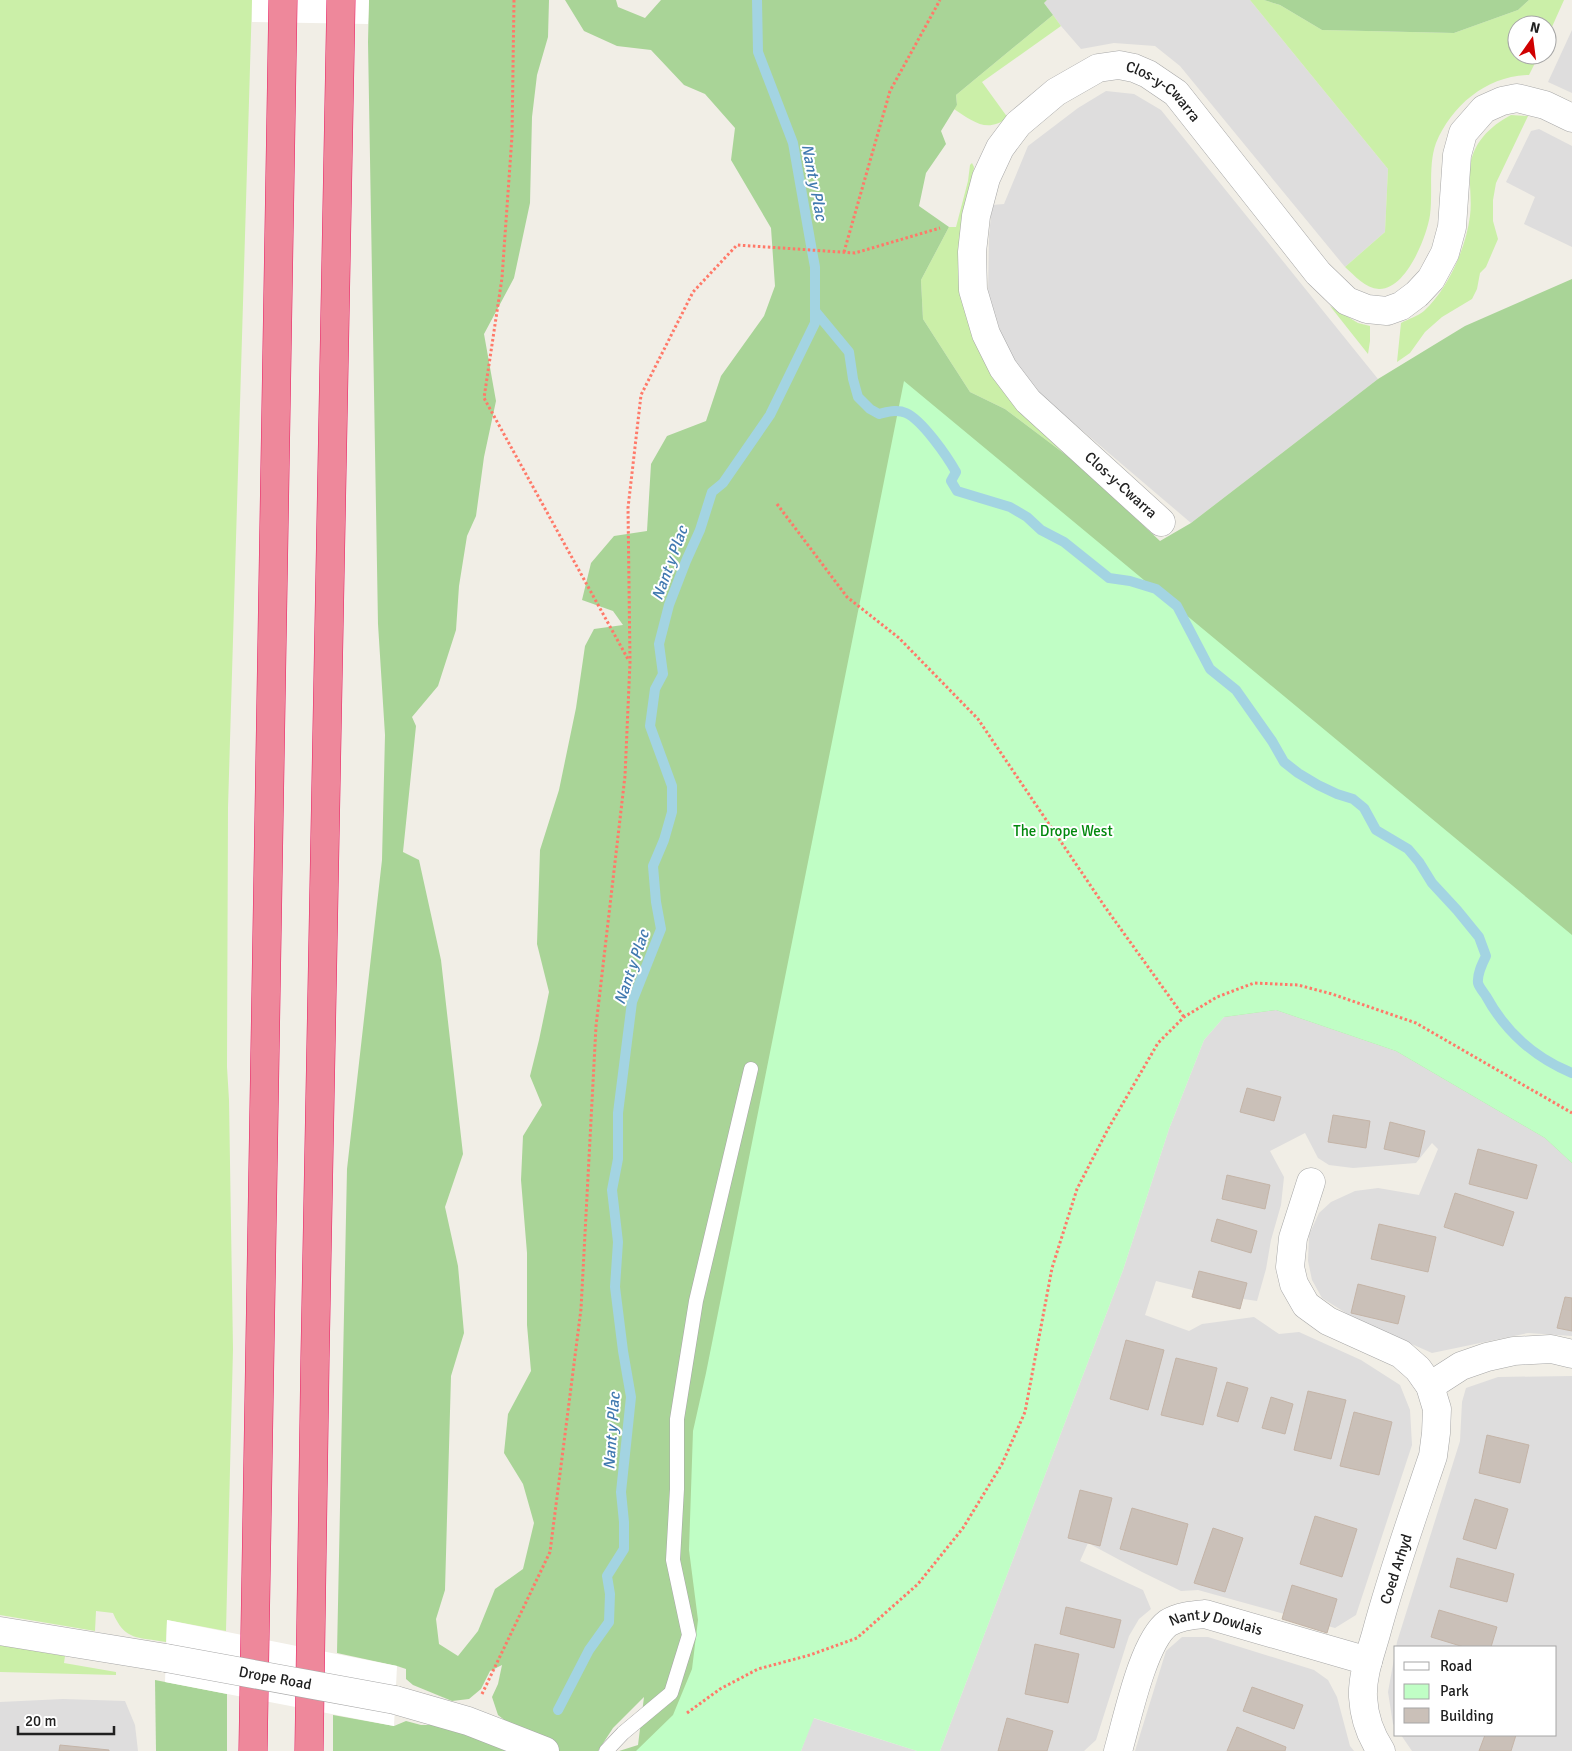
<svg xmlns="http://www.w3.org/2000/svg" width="1572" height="1751" viewBox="0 0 1572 1751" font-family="Signika,sans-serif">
<rect width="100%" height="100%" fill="#f1eee6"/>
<g fill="#dedddd">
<polygon points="1047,0 1250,0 1388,169 1385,232 1345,267 1180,66 1155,46 1114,43 1081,49 1061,26 1044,3"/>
<polygon points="1572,30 1572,93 1548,82"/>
<polygon points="1106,91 1134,94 1161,110 1378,379 1191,523 1043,397 1008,353 988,296 989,236 992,205 1004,204 1028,146 1078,108"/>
<polygon points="1539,129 1572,146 1572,247 1524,224 1535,197 1506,182 1531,131"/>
<polygon points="1276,1010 1396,1051 1545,1138 1572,1163 1572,1336 1528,1333 1432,1353 1357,1320 1322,1298 1312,1280 1308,1261 1309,1235 1319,1213 1331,1202 1355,1191 1378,1188 1419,1195 1438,1149 1432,1143 1416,1163 1353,1168 1329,1165 1318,1158 1305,1133 1270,1151 1284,1177 1281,1205 1271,1240 1266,1269 1257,1301 1209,1294 1156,1281 1145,1315 1189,1331 1202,1324 1254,1317 1279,1334 1299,1332 1361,1360 1400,1385 1410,1410 1412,1445 1356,1615 1335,1628 1198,1590 1181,1591 1142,1572 1088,1543 1080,1561 1143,1590 1151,1609 1139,1619 1129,1636 1096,1740 1084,1751 940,1751 1123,1270 1169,1129 1204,1040 1224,1017"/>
<polygon points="1572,1376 1572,1751 1412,1751 1401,1735 1556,1735 1556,1647 1396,1647 1396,1727 1393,1724 1388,1692 1397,1642 1460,1441 1462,1402 1466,1388 1498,1377"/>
<polygon points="1182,1637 1208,1637 1314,1670 1328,1680 1337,1697 1350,1746 1354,1751 1135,1751 1166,1651"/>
<polygon points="63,1699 125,1701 135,1725 138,1751 0,1751 0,1702"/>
<polygon points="813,1718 917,1751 801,1751"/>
</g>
<g fill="#cbefa8">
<path d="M0,0H252L228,808L227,1067L229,1100L233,1349L226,1631L167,1620L166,1642C138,1637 125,1641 113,1613L96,1611L95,1631L0,1615Z"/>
<path d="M1250,0H1264L1280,5L1322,30L1454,33L1518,10L1529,0H1564L1547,38V25H1517V55H1539L1529,75C1487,76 1452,105 1436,143C1428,165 1433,192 1430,215C1427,236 1406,290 1379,289C1365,288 1355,276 1345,267L1385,232L1388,169Z"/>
<path d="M1053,15L1061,26L982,82L1008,118C986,133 974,122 954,109L957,105L956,95Z"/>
<path d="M1511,115L1528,116L1496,183L1493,200V221L1498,239L1486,267L1480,273L1477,289L1472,299L1442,317L1425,332L1410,353L1397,362L1401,323C1408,319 1418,316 1424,311C1448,289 1466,248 1470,216C1472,201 1469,185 1470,170C1471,144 1490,126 1511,115Z"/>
<polygon points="972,163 974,167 961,295 1078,464 1005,409 970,392 923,319 921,280 949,227 956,227 968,181 970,165"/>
<polygon points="1330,306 1358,323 1370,326 1370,341 1368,354"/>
<polygon points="0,1645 65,1656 64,1663 116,1672 116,1675 0,1672"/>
</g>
<g fill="#a9d497">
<polygon points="369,0 549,0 548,37 537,75 532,117 530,203 514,278 484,334 496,401 484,457 476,516 467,536 459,586 456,630 438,686 412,717 416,726 403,852 419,860 441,960 463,1154 445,1207 458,1266 464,1333 451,1376 445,1590 436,1619 439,1644 458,1656 478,1631 495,1589 523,1569 534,1523 523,1484 504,1453 508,1414 531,1371 527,1325 527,1253 521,1180 523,1136 542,1105 530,1076 539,1040 549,992 537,944 540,850 559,790 576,708 585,646 594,629 623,625 613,611 582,600 591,563 614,536 647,531 651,464 667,436 706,421 721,376 764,316 775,286 771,228 731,160 735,128 705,94 684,85 651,50 617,46 584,31 565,0 616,0 618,7 645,18 661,0 1047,0 1044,3 1053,15 956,95 957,105 941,131 946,144 926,173 919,206 949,227 921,280 923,319 970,392 1005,409 1078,464 1160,541 1191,523 1378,379 1465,326 1572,279 1572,1163 1545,1138 1396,1051 1276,1010 1224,1017 1204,1012 703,1751 619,1751 638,1745 644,1697 613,1728 598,1751 522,1751 517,1730 498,1715 492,1697 498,1684 502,1665 490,1671 481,1689 469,1699 452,1701 413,1685 406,1679 406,1669 397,1666 337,1653 347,1169 382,860 385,735 378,624 368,42"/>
<polygon points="1264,0 1529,0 1518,10 1454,33 1322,30 1280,5"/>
<polygon points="155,1680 227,1694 227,1751 156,1751"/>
<polygon points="333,1715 394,1726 406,1721 421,1725 454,1725 509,1751 333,1751"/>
</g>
<polygon fill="#c0fec5" points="904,381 1572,935 1572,1163 1545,1138 1396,1051 1276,1010 1224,1017 1204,1040 1169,1129 1123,1270 940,1751 917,1751 814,1718 801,1751 636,1751 673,1715 692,1669 698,1620 689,1550 693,1431 706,1373"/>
<g fill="#fff">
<polygon points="252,0 369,0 368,24 252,22"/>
<polygon points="167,1620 397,1666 394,1726 165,1682"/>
</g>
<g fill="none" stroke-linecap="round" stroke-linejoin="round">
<g stroke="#a3d4e2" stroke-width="10">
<path d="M815,311L849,352L853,379L858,397L870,409L879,414C888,412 897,409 906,413C922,420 947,456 956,472L951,481L957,491L1010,507L1027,517L1041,530L1064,542L1109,578L1130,581L1156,589L1177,606L1210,669L1236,690L1272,741L1284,762L1298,773L1318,785L1337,794L1353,799L1364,808L1376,830L1408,849L1419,862L1432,883L1457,910L1479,937L1486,956C1482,964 1477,974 1478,983C1479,987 1484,993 1486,996C1505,1031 1535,1058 1572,1073"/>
<polyline points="558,1710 589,1650 609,1622 610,1594 607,1576 624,1549 624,1522 621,1492 631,1397 623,1351 615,1287 618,1242 612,1190 618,1159 618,1113 632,1002 661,929 656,902 653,866 664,840 672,812 672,786 650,726 655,689 663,674 659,644 669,605 686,561 700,530 712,492 723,483 770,415 815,323 815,267 812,251 793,143 758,52 757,0"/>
</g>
</g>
<g fill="#cac0b8" stroke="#c4b4a7">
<polygon points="1247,1088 1281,1097 1274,1121 1240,1112"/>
<polygon points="1333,1115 1370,1121 1366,1148 1328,1142"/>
<polygon points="1390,1122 1425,1131 1419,1157 1384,1149"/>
<polygon points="1478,1149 1537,1165 1527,1199 1469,1184"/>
<polygon points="1227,1175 1270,1185 1265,1209 1222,1199"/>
<polygon points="1455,1193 1514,1212 1503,1246 1444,1227"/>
<polygon points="1217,1219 1257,1231 1251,1253 1211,1241"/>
<polygon points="1379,1224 1436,1237 1428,1272 1371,1259"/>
<polygon points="1199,1271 1247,1283 1240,1309 1192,1297"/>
<polygon points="1358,1284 1405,1296 1398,1324 1351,1313"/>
<polygon points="1565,1297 1572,1298 1572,1331 1557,1328"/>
<polygon points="1126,1340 1164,1350 1148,1410 1110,1399"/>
<polygon points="1176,1358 1217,1368 1203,1425 1161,1415"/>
<polygon points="1227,1382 1248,1388 1238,1422 1217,1416"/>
<polygon points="1308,1391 1346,1400 1331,1459 1294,1450"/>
<polygon points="1271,1397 1293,1404 1285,1434 1262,1428"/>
<polygon points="1354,1412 1392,1422 1379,1475 1340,1466"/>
<polygon points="1487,1435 1529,1445 1520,1483 1479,1473"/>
<polygon points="1080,1490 1112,1498 1100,1546 1068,1538"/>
<polygon points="1475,1499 1508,1509 1496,1549 1463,1539"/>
<polygon points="1132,1508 1188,1524 1177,1565 1120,1549"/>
<polygon points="1315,1516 1357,1529 1342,1577 1300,1564"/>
<polygon points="1213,1528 1243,1538 1225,1592 1194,1583"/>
<polygon points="1457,1558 1514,1574 1507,1602 1450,1587"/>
<polygon points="1292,1585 1337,1599 1327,1633 1282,1619"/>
<polygon points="1066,1607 1121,1620 1114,1648 1060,1634"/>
<polygon points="1439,1610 1497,1627 1491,1647 1464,1647 1431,1637"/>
<polygon points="1035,1644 1079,1654 1068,1703 1025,1694"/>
<polygon points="1252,1687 1303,1705 1294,1729 1243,1711"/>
<polygon points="1007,1718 1053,1731 1047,1751 998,1751"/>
<polygon points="1237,1727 1286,1747 1285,1751 1227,1751"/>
<polygon points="1485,1735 1516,1735 1511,1751 1479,1751"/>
<polygon points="60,1745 109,1750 109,1751 59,1751"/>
</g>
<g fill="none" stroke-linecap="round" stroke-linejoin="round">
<defs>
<polyline id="lane" points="606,1751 623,1733 671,1693 689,1635 673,1560 677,1489 677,1419 696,1301 751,1069"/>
<g id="street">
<path id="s1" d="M1161,522L1028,401L1003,368L986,334L973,290L972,252L976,216L986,178L1000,148L1018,124L1056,92L1098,68L1119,65L1134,68L1148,74L1176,93L1318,273L1347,301L1367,309L1387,311L1401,306L1417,294L1431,279L1445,253L1452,227L1457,155L1463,133L1484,109L1502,101L1517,98L1545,105L1572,118"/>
<path d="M1311,1182L1293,1238L1290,1267L1294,1284L1306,1305L1328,1321L1401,1354L1418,1369L1430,1386L1437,1409L1436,1433L1433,1456C1413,1515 1392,1574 1376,1634C1370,1655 1362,1676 1363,1697C1364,1716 1371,1736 1381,1751"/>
<polyline points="1430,1386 1461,1366 1487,1357 1514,1351 1551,1349 1572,1354"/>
<polyline points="0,1631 166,1658"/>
<polyline points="395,1700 468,1721 545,1751"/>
<path id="s2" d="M1118,1751C1127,1720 1143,1641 1168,1623C1179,1616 1193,1615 1205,1614L1368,1661"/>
</g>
<g id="highway">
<polyline points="253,1751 283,0"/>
<polyline points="309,1751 315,1358 341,0"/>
</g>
</defs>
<use href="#lane" stroke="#a7a7a7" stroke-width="15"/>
<use href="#street" stroke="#a7a7a7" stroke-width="29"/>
<use href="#highway" stroke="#e91960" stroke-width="29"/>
<g stroke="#ff7969" stroke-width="3" stroke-dasharray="2.5 2.5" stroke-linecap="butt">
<polyline points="514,0 512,136 502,278 484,398 629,661"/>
<polyline points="844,252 890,91 940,0"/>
<polyline points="777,504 847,597 899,638 978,719 1105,907 1184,1017"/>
<polyline points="482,1694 550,1552 581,1309 596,1026 625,776 630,662 628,508 641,395 693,292 737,245 855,253 940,228"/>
<polyline points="687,1713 720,1689 758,1669 810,1655 857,1638 918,1584 963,1528 1002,1464 1025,1412 1052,1268 1077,1189 1108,1129 1158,1043 1184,1017 1217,997 1254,983 1298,985 1332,994 1416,1023 1572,1113"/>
</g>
<use href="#lane" stroke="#fff" stroke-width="14"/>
<use href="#street" stroke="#fff" stroke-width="28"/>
<use href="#highway" stroke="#ee889b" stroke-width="28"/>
<defs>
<g id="street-bridge">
<path id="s3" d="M166,1658L395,1700"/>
</g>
</defs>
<use href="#street-bridge" stroke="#a7a7a7" stroke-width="29" stroke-linecap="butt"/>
<use href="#street-bridge" stroke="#fff" stroke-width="28"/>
</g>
<g text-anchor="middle" stroke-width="4" stroke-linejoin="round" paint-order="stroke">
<g font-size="15" fill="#202020" stroke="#fff">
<text dy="5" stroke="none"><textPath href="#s1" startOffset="654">Clos-y-Cwarra</textPath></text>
<text transform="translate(1121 485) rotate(42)" y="5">Clos-y-Cwarra</text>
<text transform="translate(1396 1569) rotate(-72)" y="5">Coed Arhyd</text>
<text dy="5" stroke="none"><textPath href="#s2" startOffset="189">Nant y Dowlais</textPath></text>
<text dy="5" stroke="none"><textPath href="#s3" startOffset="111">Drope Road</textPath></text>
</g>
<g font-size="15" fill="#03890e" stroke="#fff">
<text x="1063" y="836">The Drope West</text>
</g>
<g font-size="16" font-style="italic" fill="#4179b0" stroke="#fff">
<text transform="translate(815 182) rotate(79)" y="6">Nant y Plac</text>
<text transform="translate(669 563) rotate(-70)" y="6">Nant y Plac</text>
<text transform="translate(631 967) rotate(-71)" y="6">Nant y Plac</text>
<text transform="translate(611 1431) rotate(-86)" y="6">Nant y Plac</text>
</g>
</g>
<rect x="1394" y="1646" width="162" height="90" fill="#ffffff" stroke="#a6a6a6"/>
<rect x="1404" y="1662" width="25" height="8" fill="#ffffff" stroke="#a6a6a6"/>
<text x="1440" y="1671" font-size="15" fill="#202020">Road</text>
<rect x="1404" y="1684" width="25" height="15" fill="#c0fec5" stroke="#a6a6a6"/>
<text x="1440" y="1696" font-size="15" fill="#202020">Park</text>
<rect x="1404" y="1708" width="25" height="15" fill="#cac0b8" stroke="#a6a6a6"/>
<text x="1440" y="1721" font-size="15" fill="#202020">Building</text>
<g transform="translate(1532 40) rotate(14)"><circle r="24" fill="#ffffff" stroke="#a6a6a6"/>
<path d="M0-4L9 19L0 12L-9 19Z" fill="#d00000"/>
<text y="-8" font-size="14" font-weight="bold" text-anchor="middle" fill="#202020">N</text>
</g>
<path d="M18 1726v8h96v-8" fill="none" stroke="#202020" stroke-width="2.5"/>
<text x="25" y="1726" font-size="15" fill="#202020" stroke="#ffffff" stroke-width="4" paint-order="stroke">20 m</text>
</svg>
